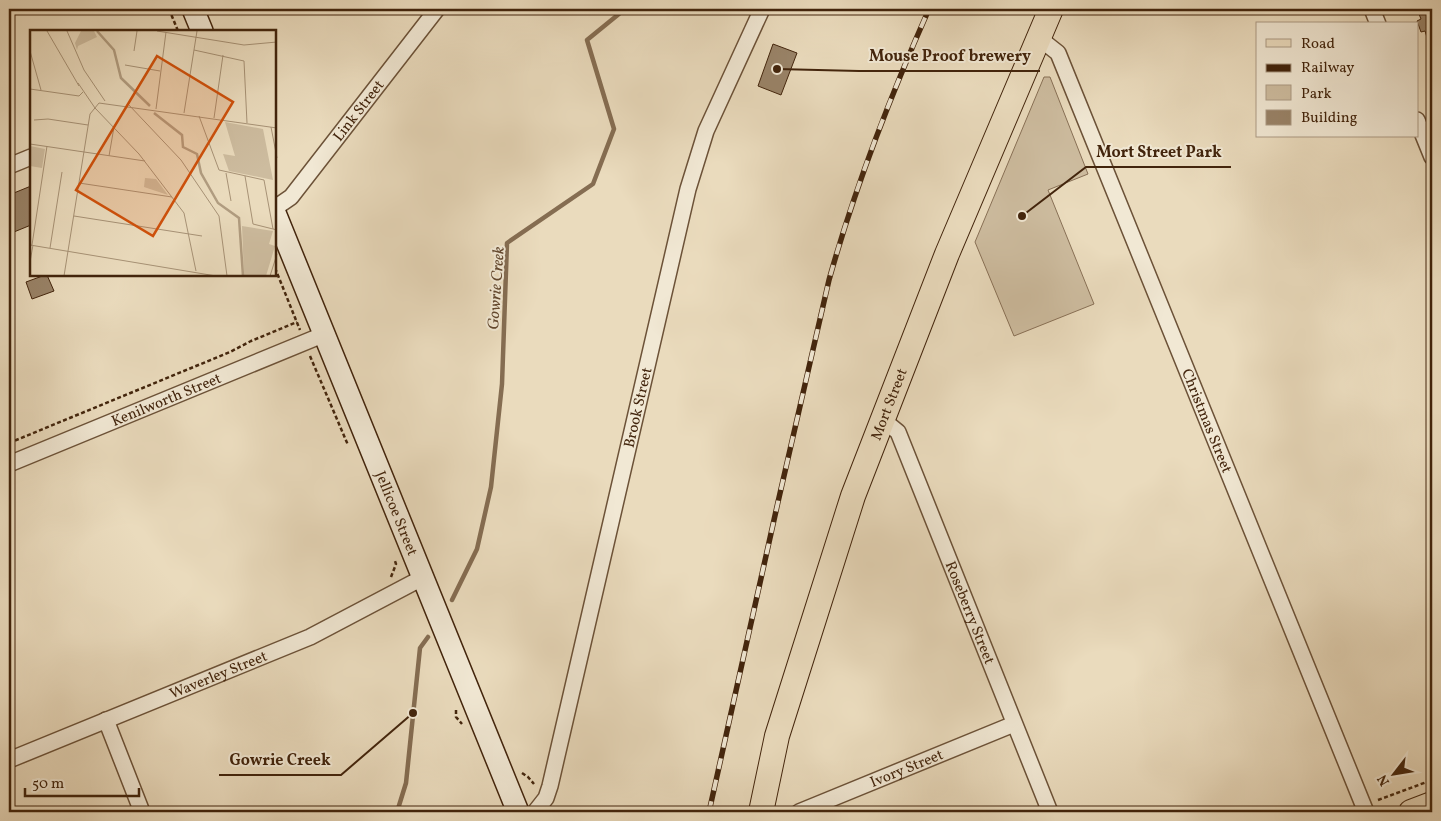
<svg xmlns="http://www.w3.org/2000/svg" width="1441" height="821" viewBox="0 0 1441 821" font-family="Vollkorn,serif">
<rect width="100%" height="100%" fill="#eadbbd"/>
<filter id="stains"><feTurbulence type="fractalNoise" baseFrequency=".004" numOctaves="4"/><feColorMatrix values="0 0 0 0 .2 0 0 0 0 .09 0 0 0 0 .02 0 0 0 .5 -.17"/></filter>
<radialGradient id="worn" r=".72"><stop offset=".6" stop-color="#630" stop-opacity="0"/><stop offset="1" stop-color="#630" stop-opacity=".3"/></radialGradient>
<polygon fill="#cdbc9f" stroke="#887056" points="1044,77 1050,77 1088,174 1048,190 1094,304 1014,336 975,242"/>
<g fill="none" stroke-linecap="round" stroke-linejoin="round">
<g stroke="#856d52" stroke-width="4.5">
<polyline points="452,600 477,549 491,487 502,384 507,243 593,184 614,129 587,40 625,9"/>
<polyline points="397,812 406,783 420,648 428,637"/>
</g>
</g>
<g fill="#998368" stroke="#42240c">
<polygon points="1417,9 1432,9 1432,47 1430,47 1425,31 1421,32 1417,21 1421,19"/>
<polygon points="773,44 797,53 781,95 758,86"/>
<polygon points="31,186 31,225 9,234 9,195"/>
<polygon points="45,275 47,275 54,291 32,299 26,282"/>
</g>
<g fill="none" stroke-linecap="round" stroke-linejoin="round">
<defs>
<g id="street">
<polyline points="1372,9 1378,24"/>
<path id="s1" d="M1039,38L1058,53L1366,812"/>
<polyline points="1417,120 1432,157"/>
<polyline points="9,166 31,157"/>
<path id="s2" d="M275,208L291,197L437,9"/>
<path id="s3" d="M882,419L898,432L1050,812"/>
<path id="s4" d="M9,464L325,334"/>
<polyline points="106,720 142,812"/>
<path id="s5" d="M9,760L310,637L422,578"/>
<path id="s6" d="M535,812L546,798L550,786L688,189L706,131L762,9"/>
<path id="s7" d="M799,812L1014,724"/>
</g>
<g id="secondary">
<polyline points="193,9 202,31"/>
<path id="s8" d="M275,213L518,812"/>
</g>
<g id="primary">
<path id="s9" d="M761,812L777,736L853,496L947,254L1051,9"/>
<polyline points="1411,812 1432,804"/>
</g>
</defs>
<use href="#street" stroke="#6c5238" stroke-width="18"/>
<use href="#secondary" stroke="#42240c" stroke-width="24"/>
<use href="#primary" stroke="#42240c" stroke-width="26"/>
<g stroke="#42240c" stroke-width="2.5" stroke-dasharray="4 2.5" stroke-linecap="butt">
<polyline points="169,9 178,31"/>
<polyline points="275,268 300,330"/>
<polyline points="310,356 348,445"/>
<polyline points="9,443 230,352 251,341 297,322"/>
<polyline points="391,577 396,564 395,561"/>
<polyline points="456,710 456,717 462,724"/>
<polyline points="522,773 528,777 534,784"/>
<polyline points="1378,800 1432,780"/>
<polyline points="558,812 559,806"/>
</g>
<use href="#street" stroke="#f1e8d4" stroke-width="15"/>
<use href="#secondary" stroke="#f1e8d4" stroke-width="21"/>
<use href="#primary" stroke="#eadbbd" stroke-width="24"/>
<defs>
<path id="rail" d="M709,812L778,502L829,280C855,187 890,97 929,9"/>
</defs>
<use href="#rail" stroke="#42240c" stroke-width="5.5"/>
<use href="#rail" stroke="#f1e8d4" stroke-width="4" stroke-dasharray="11" stroke-linecap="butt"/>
</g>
<g text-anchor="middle" stroke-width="4" stroke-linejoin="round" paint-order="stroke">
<g font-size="15" fill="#42240c" stroke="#f1e8d4">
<text dy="5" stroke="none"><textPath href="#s2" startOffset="129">Link Street</textPath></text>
<text dy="5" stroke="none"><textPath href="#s4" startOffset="170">Kenilworth Street</textPath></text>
<text dy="5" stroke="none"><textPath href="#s9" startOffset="428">Mort Street</textPath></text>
<text dy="5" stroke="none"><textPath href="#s6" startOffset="419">Brook Street</textPath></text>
<text dy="5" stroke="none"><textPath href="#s1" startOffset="421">Christmas Street</textPath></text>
<text dy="5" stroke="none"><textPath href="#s8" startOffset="324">Jellicoe Street</textPath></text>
<text dy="5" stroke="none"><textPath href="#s3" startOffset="215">Roseberry Street</textPath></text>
<text dy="5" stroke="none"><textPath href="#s5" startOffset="226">Waverley Street</textPath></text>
<text dy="5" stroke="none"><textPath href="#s7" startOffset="116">Ivory Street</textPath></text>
</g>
<g font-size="16" font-style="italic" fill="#63482f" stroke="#f1e8d4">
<text transform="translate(495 288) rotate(-86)" y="6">Gowrie Creek</text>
</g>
</g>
<g transform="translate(30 30)">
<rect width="246" height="246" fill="#eadbbd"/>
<path d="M51,1H64L67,7L48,16L47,20L45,13ZM195,92L233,99L243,150L199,141L193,124L205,126ZM0,116L15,119L12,138L0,136ZM115,148L126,149L138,165L114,157ZM212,196L243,201L239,214L245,216L236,246H214Z" fill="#cdbc9f"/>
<path fill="none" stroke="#b19d81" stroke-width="2.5" d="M67,1L84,20L91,48L120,76M124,83L152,105L153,117L167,124L171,143L188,173L209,188L213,246"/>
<path fill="none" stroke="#a79276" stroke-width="1" d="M17,1L49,56M37,1L54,40L75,71M127,1L214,15L247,12M164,20L214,31L217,93M0,21L11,60M104,21L107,1M95,35L130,41M48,53L65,78L109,124L154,183L166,241M0,59L49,66L53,62M98,74L151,130L189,186L197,246M126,79L136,2M154,83L167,1M169,86L189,140L234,150L243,199M184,88L193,25M4,90L18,89L58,95M241,97L247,128M0,114L115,131M79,126L84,97M196,143L201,171M215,146L223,194L247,200M49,153L142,167M44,186L172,206M0,215L186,246M2,215L17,116M20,218L32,142M0,232L3,215M34,246L60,84L69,73L247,98M240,246L247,224"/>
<path fill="#cf510c" fill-opacity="0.15" stroke="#cf510c" stroke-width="2.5" d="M127,26L203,72L123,206L46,160Z"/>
<rect width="246" height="246" fill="none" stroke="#42240c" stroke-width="2.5"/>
</g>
<path fill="none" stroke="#42240c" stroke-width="2" d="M777 69L859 71H1040M1022 216L1086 167H1231M413 713L341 775H219"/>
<g fill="#42240c" stroke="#f1e8d4" stroke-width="2">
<circle cx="777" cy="69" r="5"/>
<circle cx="1022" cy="216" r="5"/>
<circle cx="413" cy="713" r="5"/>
</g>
<g font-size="16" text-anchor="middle" font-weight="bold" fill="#42240c" stroke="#f1e8d4" stroke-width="4" stroke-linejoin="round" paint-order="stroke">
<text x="950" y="61">Mouse Proof brewery</text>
<text x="1159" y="157">Mort Street Park</text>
<text x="280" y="765">Gowrie Creek</text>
</g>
<rect width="1441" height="821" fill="none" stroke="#eadbbd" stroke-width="30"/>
<rect x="10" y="10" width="1421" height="801" fill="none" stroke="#42240c" stroke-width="2.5"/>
<rect x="15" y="15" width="1411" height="791" fill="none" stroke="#42240c"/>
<rect x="1256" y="22" width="162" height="115" fill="#f1e8d4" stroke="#ab9a84"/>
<rect x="1266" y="39" width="25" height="8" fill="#eadbbd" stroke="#ab9a84"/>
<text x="1301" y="48" font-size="15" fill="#42240c">Road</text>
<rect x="1266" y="64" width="25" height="8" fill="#42240c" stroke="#ab9a84"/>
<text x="1301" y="72" font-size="15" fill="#42240c">Railway</text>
<rect x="1266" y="85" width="25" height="15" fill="#cdbc9f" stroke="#ab9a84"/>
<text x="1301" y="98" font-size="15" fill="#42240c">Park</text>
<rect x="1266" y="110" width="25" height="15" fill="#998368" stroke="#ab9a84"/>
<text x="1301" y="122" font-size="15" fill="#42240c">Building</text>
<g transform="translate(1394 774) rotate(239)" stroke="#f1e8d4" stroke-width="4" paint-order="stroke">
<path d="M0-4L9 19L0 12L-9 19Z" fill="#42240c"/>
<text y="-8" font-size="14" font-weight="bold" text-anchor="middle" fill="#42240c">N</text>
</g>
<path d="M25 788v8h114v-8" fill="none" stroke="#42240c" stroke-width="2.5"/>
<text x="32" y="788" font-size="15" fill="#42240c" stroke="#f1e8d4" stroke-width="4" paint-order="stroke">50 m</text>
<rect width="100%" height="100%" filter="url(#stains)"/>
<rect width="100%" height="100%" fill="url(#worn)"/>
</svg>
